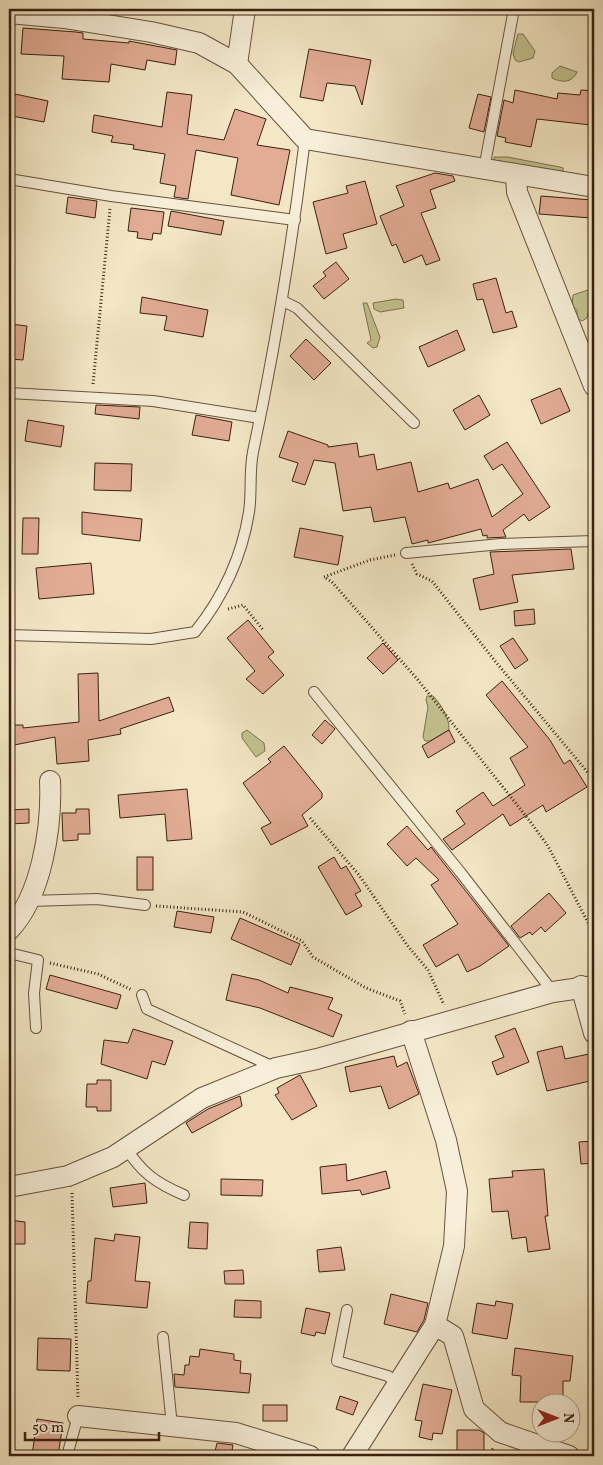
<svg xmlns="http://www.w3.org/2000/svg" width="603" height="1465" viewBox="0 0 603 1465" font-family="Vollkorn,serif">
<rect width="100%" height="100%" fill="#f3e7c5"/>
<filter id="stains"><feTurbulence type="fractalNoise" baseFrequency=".004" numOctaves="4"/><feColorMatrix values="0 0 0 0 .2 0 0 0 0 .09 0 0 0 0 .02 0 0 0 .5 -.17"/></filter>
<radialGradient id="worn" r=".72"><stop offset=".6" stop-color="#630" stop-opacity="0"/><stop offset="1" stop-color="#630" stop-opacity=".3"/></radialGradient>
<g fill="#c3c38f" stroke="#7e7250">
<polygon points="518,34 523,34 535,51 533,58 519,62 515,60 513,53"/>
<path d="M560,66L577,72C572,83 562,83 552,78V73Z"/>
<polygon points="494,157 507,157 560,167 563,168 563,171 559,174 494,160"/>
<polygon points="594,288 594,302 589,309 587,318 582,321 577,318 577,310 572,305 573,295"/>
<polygon points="396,299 403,300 404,308 380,312 374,309 373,303"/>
<polygon points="363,303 367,303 380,337 377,347 373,348 367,343 371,340"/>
<path d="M427,696H433C441,704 450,719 449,730L430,741H425L423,737L428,707L426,700Z"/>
<polygon points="247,730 264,743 265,751 256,757 242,738 242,733"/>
</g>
<g fill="#e2ac95" stroke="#3a2010">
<polygon points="23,28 76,32 83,33 83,39 129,43 129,41 177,50 175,65 147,60 145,70 111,64 109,82 62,79 64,56 21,54"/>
<polygon points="309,49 371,60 362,105 355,86 327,83 323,101 300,97"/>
<polygon points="515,90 557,99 558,93 580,95 581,90 594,91 591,125 537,119 531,147 505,142 506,138 497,136 504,100 513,103"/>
<polygon points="167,92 192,95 187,134 224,140 235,109 266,119 257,145 290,150 279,205 231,195 238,158 196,150 188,199 174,197 176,186 160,183 165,154 133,149 134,145 111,142 113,136 92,132 94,115 162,127"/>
<polygon points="15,94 48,101 44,122 12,116"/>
<polygon points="478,94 491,97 484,132 469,128"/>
<polygon points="435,173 453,176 455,181 430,190 436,208 421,213 440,260 426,265 422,255 404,263 396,244 392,246 380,216 404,206 396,186"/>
<polygon points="365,181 377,224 343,234 347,248 326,254 313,202 348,193 346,186"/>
<polygon points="541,196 592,200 591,218 539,214"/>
<polygon points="68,197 97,201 95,218 66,213"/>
<polygon points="131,208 164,212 161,234 153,233 152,240 137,238 138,232 128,231"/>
<polygon points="171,211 224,221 221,235 168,226"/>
<polygon points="336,262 349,279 324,299 313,286 326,276 323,272"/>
<polygon points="496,278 506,313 512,311 517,327 493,333 483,299 477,300 473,284"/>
<polygon points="142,297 208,310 203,337 164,330 167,316 140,313"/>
<polygon points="10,324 27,326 23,360 9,359"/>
<polygon points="457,330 465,350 428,367 419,347"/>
<polygon points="306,339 331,363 314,380 290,356"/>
<polygon points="560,388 570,411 541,424 531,400"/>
<polygon points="479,395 490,415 465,430 453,410"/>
<polygon points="96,405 140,407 139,419 95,414"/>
<polygon points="196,415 232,422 229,441 192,435"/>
<polygon points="28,420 64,426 61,447 25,441"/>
<polygon points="288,431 328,445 328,447 357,443 359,457 374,454 377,470 411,462 418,492 448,483 450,489 478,479 492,517 523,494 502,464 493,470 484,456 507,442 550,507 529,521 524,514 503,530 506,537 487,538 487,535 483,536 481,529 428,543 428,540 412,544 405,517 374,522 371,507 343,511 335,463 314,460 305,485 292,481 298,463 279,457"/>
<polygon points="95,463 132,464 131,491 94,490"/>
<polygon points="82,512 142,519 140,541 82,534"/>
<polygon points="23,518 39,518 38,554 22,554"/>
<polygon points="300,528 343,536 338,565 294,557"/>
<polygon points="571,549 574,569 512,575 518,602 480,610 473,579 494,574 490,552"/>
<polygon points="91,563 94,594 39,599 36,568"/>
<polygon points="534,609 535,624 515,626 514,611"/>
<polygon points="248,620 274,652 268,657 284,675 263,694 246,679 255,671 227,638"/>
<polygon points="513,638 528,660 515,669 500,646"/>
<polygon points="383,643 398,660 383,674 367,658"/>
<polygon points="98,673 99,721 169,697 174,711 120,729 121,734 88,740 89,761 57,764 55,737 9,746 9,725 23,725 23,728 79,722 78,674"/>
<polygon points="502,681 550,740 564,764 570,760 587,787 546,812 543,805 510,826 503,814 452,850 443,839 465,824 456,811 483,792 493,806 525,785 510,758 528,747 486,695"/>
<polygon points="325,720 335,729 322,744 312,735"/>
<polygon points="449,730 455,742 428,758 422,746"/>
<polygon points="284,746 322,793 322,798 302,815 308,826 271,845 261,828 271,823 243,783 271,762 268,759"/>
<polygon points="187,789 192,839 167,841 165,814 120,818 118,795"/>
<polygon points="29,809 29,823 9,824 9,810"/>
<polygon points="76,809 89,809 90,834 78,834 78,840 63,841 62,813 76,813"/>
<polygon points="407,826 428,850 431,847 509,946 480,966 467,972 458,954 436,967 423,945 458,924 431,885 439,880 416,858 407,866 387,844"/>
<rect x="137" y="857" width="16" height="33"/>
<polygon points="334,857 341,869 346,866 361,891 355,894 362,906 346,915 318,867"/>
<polygon points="549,893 566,913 545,932 541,927 532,935 530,932 520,938 511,926"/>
<polygon points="177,911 214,917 211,933 174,927"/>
<polygon points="240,918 300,944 291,965 231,939"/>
<polygon points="232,974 259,980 288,993 290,987 333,998 328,1009 342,1015 333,1037 260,1008 226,1000"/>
<polygon points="50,975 121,995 117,1009 46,989"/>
<polygon points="515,1028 529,1062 497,1075 492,1062 504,1057 495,1036"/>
<polygon points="133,1029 173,1041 165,1065 152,1061 147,1079 101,1064 104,1040 128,1043"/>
<polygon points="562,1046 565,1059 589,1054 594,1080 547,1091 537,1052"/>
<polygon points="394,1056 397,1067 407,1062 419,1094 389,1109 381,1086 350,1092 345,1067"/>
<polygon points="300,1075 317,1106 292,1120 275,1095 279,1093 277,1088"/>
<polygon points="97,1080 111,1080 111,1111 97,1111 97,1107 86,1107 87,1084 97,1084"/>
<polygon points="240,1096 242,1106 192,1133 186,1123 208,1109"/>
<polygon points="594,1141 594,1163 581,1164 579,1142"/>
<polygon points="346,1164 347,1181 386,1171 390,1188 362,1195 360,1190 322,1194 320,1167"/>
<polygon points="544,1169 548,1216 545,1216 550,1249 528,1252 526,1237 512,1239 508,1211 492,1212 489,1179 513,1177 512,1171"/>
<polygon points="221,1179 263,1180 262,1196 221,1195"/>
<polygon points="145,1183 147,1203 113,1207 110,1188"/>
<polygon points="9,1220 25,1222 25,1244 9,1244"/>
<polygon points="190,1222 208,1223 207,1249 188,1248"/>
<polygon points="115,1234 140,1237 135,1281 150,1282 147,1308 86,1303 88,1281 91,1281 95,1238 114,1241"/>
<polygon points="341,1247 345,1270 319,1272 317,1250"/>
<polygon points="243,1270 244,1284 225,1284 224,1271"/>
<polygon points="391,1294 428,1303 424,1320 417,1332 384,1324"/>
<polygon points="235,1300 261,1301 261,1318 234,1317"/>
<polygon points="496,1301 513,1304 507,1339 472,1333 477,1303 495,1306"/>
<polygon points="306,1308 330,1313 325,1334 316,1332 315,1336 301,1333"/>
<polygon points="38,1338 71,1339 70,1371 37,1370"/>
<polygon points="515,1348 573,1356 570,1381 563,1381 563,1402 520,1402 521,1376 512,1375"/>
<polygon points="200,1349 234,1354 234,1360 241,1361 240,1373 251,1374 249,1393 175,1387 174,1374 184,1375 185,1365 189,1365 190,1356 199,1357"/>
<polygon points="423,1384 452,1390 442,1434 433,1433 432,1440 419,1437 422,1421 415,1420"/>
<polygon points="340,1396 358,1402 353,1415 336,1409"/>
<rect x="263" y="1405" width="24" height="16"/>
<polygon points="37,1419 63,1423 58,1456 32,1456"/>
<polygon points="457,1430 479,1430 484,1433 484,1456 457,1456"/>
<polygon points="217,1443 233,1445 231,1456 214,1456"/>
</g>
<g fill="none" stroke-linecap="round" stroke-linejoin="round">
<defs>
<g id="lane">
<polyline points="484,169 514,9"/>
<polyline points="9,179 111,196 295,220"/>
<polyline points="283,301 297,308 414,423"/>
<polyline points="9,393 153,401 260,418"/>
<polyline points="406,553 501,544 594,541"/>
<path d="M9,635L151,639L195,632C223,597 242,556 249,512C252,493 249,472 253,452C275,348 292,245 305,139"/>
<polyline points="314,692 461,873 553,992"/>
<polyline points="29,901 97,899 145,905"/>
<polyline points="9,953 38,960 34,993 36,1028"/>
<polyline points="142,995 147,1009 276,1068"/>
<path d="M126,1148C142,1173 156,1183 184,1195"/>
<polyline points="347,1310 337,1361 388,1376 398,1384"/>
<polyline points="163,1337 172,1426"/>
<polyline points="67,1456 78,1416"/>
</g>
<g id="street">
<polyline points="9,13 64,18 151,32 199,43 237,64 305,139 594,187"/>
<polyline points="237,64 245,9"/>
<polyline points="516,175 517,192 594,386"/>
<path d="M9,930C42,896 52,826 50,781"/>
<polyline points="581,986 594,1033"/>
<polyline points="9,1187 68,1176 113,1157 202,1098 276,1068 317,1059 553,992 594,986"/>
<polyline points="435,1325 453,1336 474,1409 500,1432 569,1456"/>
<polyline points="78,1416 236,1433 310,1456"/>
<polyline points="352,1456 435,1325 454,1246 457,1191 446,1140 411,1031"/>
</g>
</defs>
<use href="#lane" stroke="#68523d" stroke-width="12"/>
<use href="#street" stroke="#68523d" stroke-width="22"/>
<g stroke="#3a2010" stroke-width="3" stroke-dasharray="1 2.5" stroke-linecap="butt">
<polyline points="93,384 110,209"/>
<polyline points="395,555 370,560 324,577 332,582 418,680 529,820 548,846 594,934"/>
<polyline points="412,564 417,574 432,581 495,661 594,780"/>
<polyline points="228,609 243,605 264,631"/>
<polyline points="310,818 359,875 407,945 428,970 444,1005"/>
<polyline points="156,906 243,912 302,941 313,957 366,988 400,1001 405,1014"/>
<polyline points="50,963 98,974 132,990"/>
<polyline points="72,1193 78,1399"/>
<polyline points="490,1456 493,1448"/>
</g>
<use href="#lane" stroke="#f7efd9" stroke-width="10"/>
<use href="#street" stroke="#f7efd9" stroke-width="20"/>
</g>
<rect width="603" height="1465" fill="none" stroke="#f3e7c5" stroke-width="30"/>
<rect x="10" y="10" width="583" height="1445" fill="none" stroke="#3a2010" stroke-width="2.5"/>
<rect x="15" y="15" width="573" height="1435" fill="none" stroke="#3a2010"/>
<g transform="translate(556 1418) rotate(90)"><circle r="24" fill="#f7efd9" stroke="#ab9c89"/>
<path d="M0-4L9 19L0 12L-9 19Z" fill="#8f2418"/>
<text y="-8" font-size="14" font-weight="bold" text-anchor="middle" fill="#3a2010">N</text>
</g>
<path d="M25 1432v8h134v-8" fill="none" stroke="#3a2010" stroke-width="2.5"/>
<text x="32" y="1432" font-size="15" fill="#3a2010" stroke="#f7efd9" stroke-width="4" paint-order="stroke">50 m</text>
<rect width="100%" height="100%" filter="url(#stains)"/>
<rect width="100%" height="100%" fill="url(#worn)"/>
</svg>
